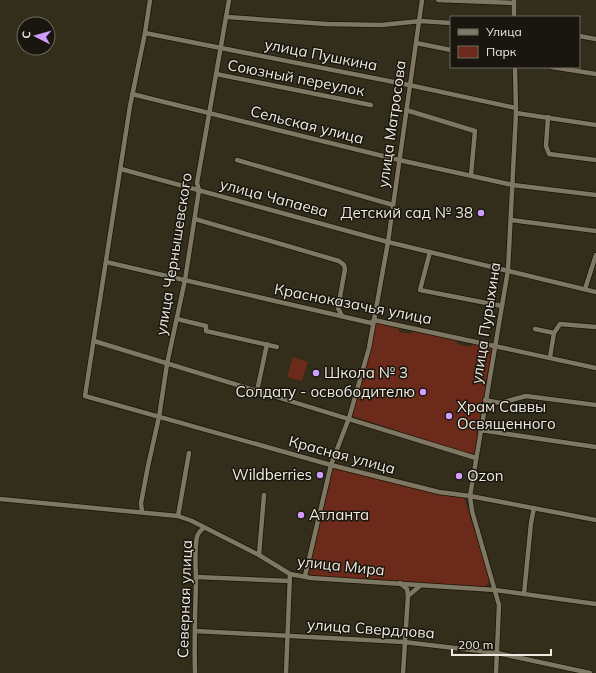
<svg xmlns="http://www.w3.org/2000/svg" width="596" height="673" viewBox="0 0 596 673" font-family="Mulish,sans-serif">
<rect width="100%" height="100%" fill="#332d1c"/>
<g fill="#6c2a1a">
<polygon points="375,323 399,328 399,332 411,334 412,331 457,339 457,344 471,347 473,342 492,346 475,453 469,454 352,416 366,367"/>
<polygon points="293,357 308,362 302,381 287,377"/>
<polygon points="335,468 439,494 464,497 490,581 485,587 312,576 308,572 331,470"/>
</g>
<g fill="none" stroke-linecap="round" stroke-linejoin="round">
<defs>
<g id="minor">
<polyline points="150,0 145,33 130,106 85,396 331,465 439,492 470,496 596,520"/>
<polyline points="438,0 514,3"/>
<polyline points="514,0 514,17"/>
<polyline points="227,17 327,24 381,25 421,21 451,23"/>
<polyline points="145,33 409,85 516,108"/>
<polyline points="579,36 596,39"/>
<polyline points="416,43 451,50"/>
<polyline points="552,67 596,74"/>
<polyline points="216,74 371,105"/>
<polyline points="132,94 399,160 513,185 596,195"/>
<polyline points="406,110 475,131 471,175"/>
<polyline points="516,113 596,125"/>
<polyline points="548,117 546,146 549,154 596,160"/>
<polyline points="237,160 393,205"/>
<polyline points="121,169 388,242 596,292"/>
<polyline points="195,219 339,261 344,265 345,269 338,308 342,316"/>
<polyline points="511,220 596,231"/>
<polyline points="430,252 420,290 502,306"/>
<polyline points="106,262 371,323 374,320 596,368"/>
<polyline points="585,289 596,255"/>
<polyline points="177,319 206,326 206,331 277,347"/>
<polyline points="535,329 554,333 560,324 596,327"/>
<polyline points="94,341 476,458"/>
<polyline points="550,357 554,333"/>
<polyline points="257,391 267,344"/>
<polyline points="485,400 500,403 526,396 596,405"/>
<polyline points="480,430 596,447"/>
<polyline points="0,499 178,516 192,521 259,555 290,574 311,578 495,590 596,604"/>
<polyline points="142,512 141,503 148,466 159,417 167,364 185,280 199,190 197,183 229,0"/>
<polyline points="178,516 189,453"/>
<polyline points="259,555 264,495"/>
<polyline points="305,576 331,465 349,418 369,348 388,242 422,0"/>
<polyline points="196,577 290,581"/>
<polyline points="400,583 407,589 408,596"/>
<polyline points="524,594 531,523 534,508"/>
<polyline points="195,631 404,642 497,653 590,673"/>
<path d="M195,673C194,643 195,613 196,583C196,568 194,552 197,537C198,533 201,530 204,528"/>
<polyline points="286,673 290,574"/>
<polyline points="403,673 408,596 421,585"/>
<polyline points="496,673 499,605 472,511 470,496 508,270 516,113 515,67"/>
</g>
</defs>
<use href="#minor" stroke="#1b1505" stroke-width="6"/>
<use href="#minor" stroke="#7d7763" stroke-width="4.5"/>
</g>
<g fill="#d09dfe" stroke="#18160e" stroke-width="1.5">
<circle cx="481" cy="213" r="4"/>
<circle cx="316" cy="373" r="4"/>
<circle cx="423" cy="392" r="4"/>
<circle cx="449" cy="416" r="4"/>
<circle cx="320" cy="475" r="4"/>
<circle cx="459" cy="476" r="4"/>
<circle cx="301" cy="515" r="4"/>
</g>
<g text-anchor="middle" stroke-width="3" stroke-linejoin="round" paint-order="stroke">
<g font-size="15" fill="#eeeadf" stroke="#18160e">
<text transform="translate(321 55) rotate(11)" y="5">улица Пушкина</text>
<text transform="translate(296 78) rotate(11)" y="5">Союзный переулок</text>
<text transform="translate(392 124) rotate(-82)" y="5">улица Матросова</text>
<text transform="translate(307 125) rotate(14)" y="5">Сельская улица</text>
<text transform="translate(274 198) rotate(15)" y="5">улица Чапаева</text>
<text transform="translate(174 254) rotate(-81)" y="5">улица Чернышевского</text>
<text transform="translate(353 304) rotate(11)" y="5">Красноказачья улица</text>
<text transform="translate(486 323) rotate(-81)" y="5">улица Пурыхина</text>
<text transform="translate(342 455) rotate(15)" y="5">Красная улица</text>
<text transform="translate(341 566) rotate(6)" y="5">улица Мира</text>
<text transform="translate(185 599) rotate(-88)" y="5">Северная улица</text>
<text transform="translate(371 629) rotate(4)" y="5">улица Свердлова</text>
</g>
<g font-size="15" fill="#eeeadf" stroke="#18160e" text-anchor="start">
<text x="473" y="218" text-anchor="end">Детский сад № 38</text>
<text x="324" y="378">Школа № 3</text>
<text x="415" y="397" text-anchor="end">Солдату - освободителю</text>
<text x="457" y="412">Храм Саввы<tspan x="457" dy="17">Освященного</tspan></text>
<text x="312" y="480" text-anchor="end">Wildberries</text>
<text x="467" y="481">Ozon</text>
<text x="309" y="520">Атланта</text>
</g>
</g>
<rect x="450" y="16" width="130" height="52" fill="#18160e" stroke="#6e6b62"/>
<rect x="458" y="29" width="20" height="6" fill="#7d7763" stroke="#6e6b62"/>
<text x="486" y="36" font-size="12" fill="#eeeadf">Улица</text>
<rect x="458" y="46" width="20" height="12" fill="#6c2a1a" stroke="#6e6b62"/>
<text x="486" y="56" font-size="12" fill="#eeeadf">Парк</text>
<g transform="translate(36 36) rotate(276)"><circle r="19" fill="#18160e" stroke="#6e6b62"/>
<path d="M0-3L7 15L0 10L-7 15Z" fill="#d09dfe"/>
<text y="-6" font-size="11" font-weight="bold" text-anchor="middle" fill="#eeeadf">С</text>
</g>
<path d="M452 649v6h99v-6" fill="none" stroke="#eeeadf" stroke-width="2"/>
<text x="458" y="649" font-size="12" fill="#eeeadf" stroke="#18160e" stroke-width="3" paint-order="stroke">200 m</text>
</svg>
